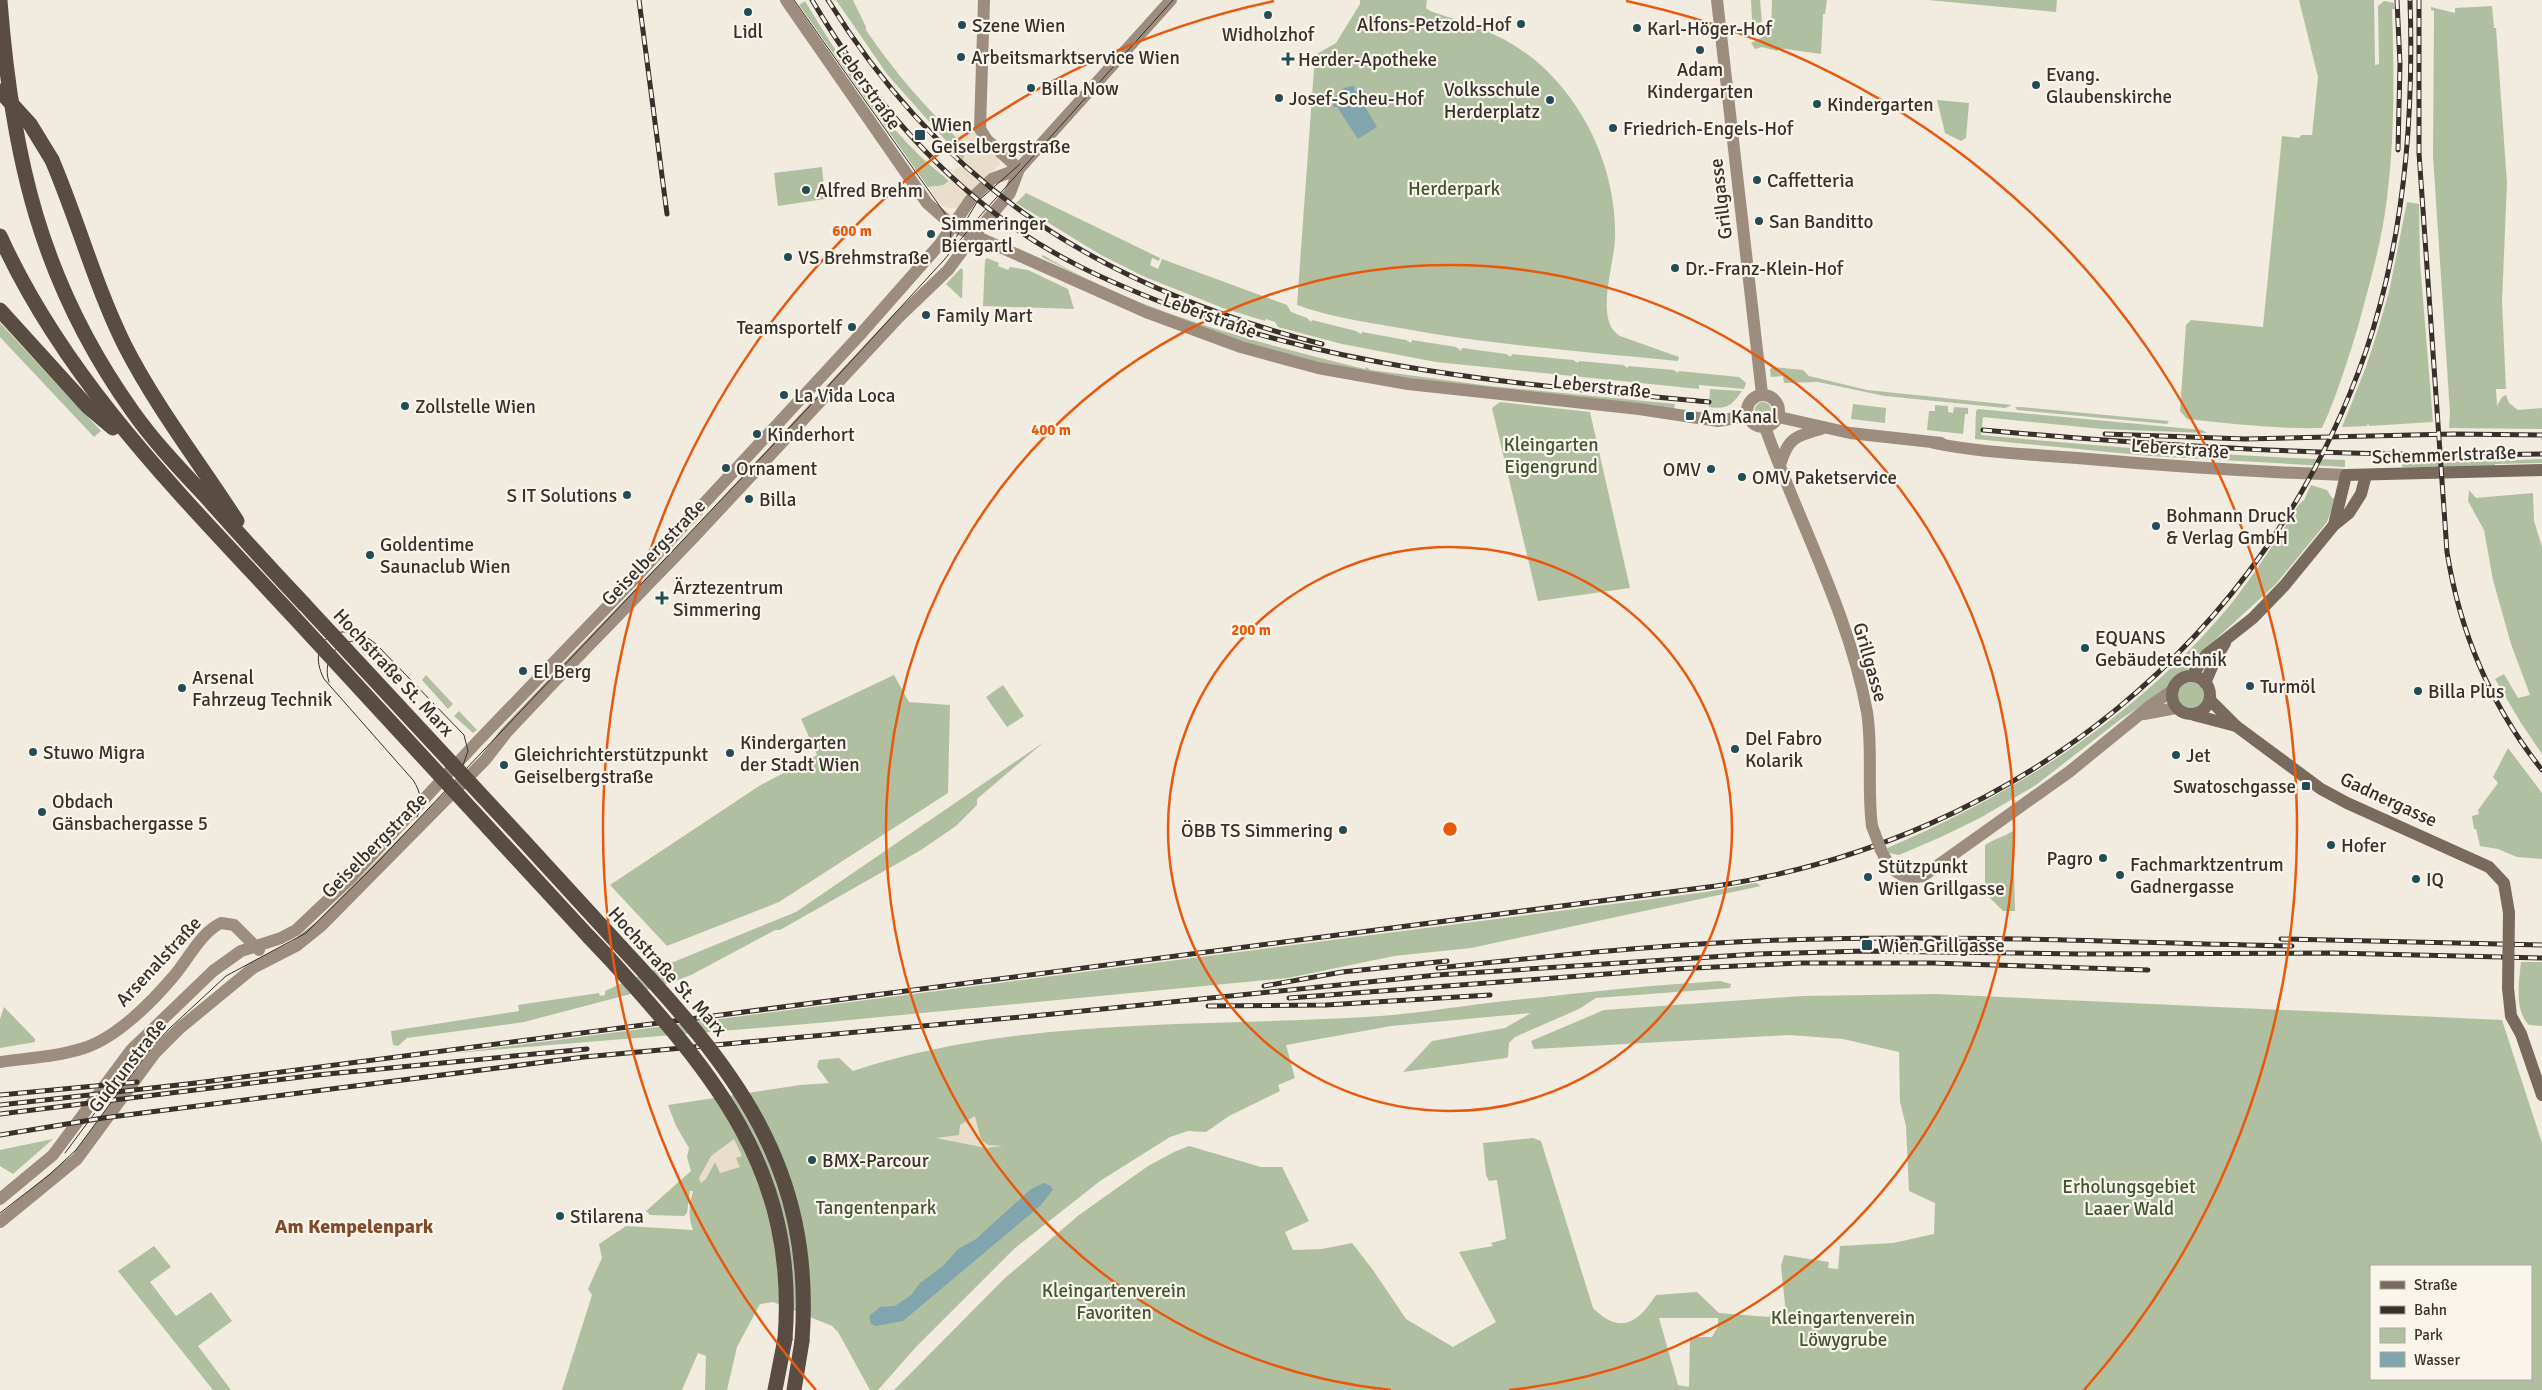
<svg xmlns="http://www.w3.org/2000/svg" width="2542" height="1390" viewBox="0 0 2542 1390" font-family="Signika,sans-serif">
<rect width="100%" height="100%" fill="#f1ebe0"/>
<g fill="#b1bfa1" fill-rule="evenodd">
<path d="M836,0H853L866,27V30C894,72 927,109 963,144L966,154L963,160L887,74Z"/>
<path d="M1360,0H1427L1426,8L1430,11C1475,26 1511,36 1547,71C1591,114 1617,178 1615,239C1614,265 1594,322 1620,336L1679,357L1678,361C1586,352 1492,345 1400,328C1365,322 1330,317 1297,305L1315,55L1336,43L1360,4Z"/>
<polygon points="1751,0 1760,0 1762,22 1756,23 1758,33 1753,38"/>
<polygon points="1772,0 1827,0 1825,14 1823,14 1821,54 1778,48 1777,51 1762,47 1755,49 1751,43 1771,33"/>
<polygon points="1928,0 2057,0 2056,12"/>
<path d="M2299,0H2374L2375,65L2379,64L2378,6L2384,1L2394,3L2395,9H2392C2394,72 2395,135 2387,198C2382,241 2370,282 2359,323C2349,357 2335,401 2322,428C2277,429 2232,424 2187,419L2180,411L2186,325L2191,320L2263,327L2282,136L2299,138L2301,135H2312L2318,77Z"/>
<path d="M805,1C838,56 873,109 918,154C929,165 939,172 949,181L942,186L928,187L799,5Z"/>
<polygon points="2492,6 2494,28 2496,28 2507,183 2502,302 2506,389 2496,389 2497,406 2502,397 2506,395 2509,403 2518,410 2542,408 2542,429 2449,428 2450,413 2433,156 2434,20 2434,11 2431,10 2431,7 2455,13 2455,8"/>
<polygon points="1937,100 1969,103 1966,138 1961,141 1945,133"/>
<polygon points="822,167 825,199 778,206 774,173"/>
<polygon points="1026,193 1160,258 1159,261 1152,258 1150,265 1158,269 1162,259 1287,305 1291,312 1307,318 1311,322 1312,320 1356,331 1361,334 1362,332 1406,340 1411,343 1412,340 1456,347 1461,351 1462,348 1506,354 1511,357 1512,354 1573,360 1578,363 1579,361 1623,365 1628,368 1628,366 1674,370 1678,373 1679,371 1739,377 1746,383 1744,389 1699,385 1699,389 1436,362 1342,344 1278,327 1275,322 1266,319 1265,321 1223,308 1145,277 1101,255 1016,203"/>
<polygon points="2407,202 2419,204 2420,262 2433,422 2369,426 2368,423 2367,426 2342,427 2366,367 2377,333 2389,292"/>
<path d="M1043,255C1141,314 1264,344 1365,369L1366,367L1371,370L1490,386L1675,404L1674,409L1645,404C1531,392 1414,387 1303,359C1215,337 1122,298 1042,257Z"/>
<polygon points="987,258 999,263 998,266 1008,270 1010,267 1028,270 1068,289 1074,309 983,306 985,260"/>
<polygon points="961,268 963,270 962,299 946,284"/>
<polygon points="0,323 101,431 94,437 0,337"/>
<polygon points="1773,367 1803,370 1809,376 1867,390 2012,405 2005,408 1885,396 1818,382 1784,383 1783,376 1771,377 1770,369"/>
<path d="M1710,389L1742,391C1732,405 1727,410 1709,407Z"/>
<circle cx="1763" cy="410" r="8"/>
<polygon points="1500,402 1590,412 1630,588 1538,601 1492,408"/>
<polygon points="1853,404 1886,408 1885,423 1851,419"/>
<polygon points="1935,405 1948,406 1948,412 1953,413 1954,407 1968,408 1968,414 1965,414 1963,434 1927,430 1929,411 1935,411"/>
<polygon points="2015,407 2021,407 2169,421 2167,424 2017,410"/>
<path d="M1978,409L2202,430L2207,433L2102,429L1983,417L1981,435C2102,447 2226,456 2345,460V467L2150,456L1975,439L1976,411Z"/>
<polygon points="2542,459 2542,463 2495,464 2495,467 2402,467 2403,462 2422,463 2422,461 2465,462"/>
<path d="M2311,485L2327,490L2332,498H2336L2327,522L2275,585L2205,649L2190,670L2176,677L2167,689L2121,719L2036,785L1980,818L1941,837L1899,855L1889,853L1887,848C2019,792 2139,715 2231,604C2246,585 2268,553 2285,527C2291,519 2297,504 2304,500Z"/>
<polygon points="2469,490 2476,498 2533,493 2534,521 2542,547 2542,754 2521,723 2495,679 2504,674 2518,698 2530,695 2511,644 2493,580 2484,530 2468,501"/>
<polygon points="426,675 453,704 448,709 422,680"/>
<polygon points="894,675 909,702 950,705 948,793 779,902 667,946 610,885 759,786 817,755 801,719"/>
<circle cx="2191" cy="696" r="14"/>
<polygon points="1003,685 1024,716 1007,727 986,697"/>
<polygon points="459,711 477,730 473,733 454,716"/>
<polygon points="1044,742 977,799 977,805 956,826 921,850 780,930 775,930 691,975 661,986 524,1022 407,1038 398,1046 393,1045 391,1031 519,1011 518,1005 599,993 600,996 605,995 605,991 622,983 796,912"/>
<polygon points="2508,748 2542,793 2542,859 2517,857 2498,849 2480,846 2476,829 2474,829 2472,816 2479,814 2478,810 2498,783 2493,777"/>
<path d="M2013,831L2015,911H2003L1985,893V845C1994,839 2003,837 2013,831Z"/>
<polygon points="1756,883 1761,886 1471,948 1394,956 1288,978 818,1023 455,1053 1706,892"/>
<path d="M2521,962H2542V1026L2529,1025C2514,1010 2519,982 2521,962Z"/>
<path d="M1720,981L1731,984L1730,988L1596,998L1579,1009L1515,1037L1509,1043L1508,1057L1506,1058L1403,1072L1432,1041L1505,1028L1531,1013L1391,1026L1286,1045L1295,1078L1278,1085L1280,1091L1229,1116L1206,1132L1188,1131L1170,1137L1100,1181L1015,1248L916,1347L878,1390H870L838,1332L832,1326L773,1302L760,1304L737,1347L727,1390H705L706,1356L698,1353L682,1390H562L592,1295L588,1289L602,1258L599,1244L626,1226L693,1230C688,1216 689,1206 693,1191H690L687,1213L684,1216L650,1215L646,1211L691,1171L687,1157L689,1148L676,1126L668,1105L800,1085L829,1083L817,1067L819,1060L839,1058L853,1071C1016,1017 1197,1027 1366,1017C1404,1015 1442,1009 1480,1004C1560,995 1639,986 1720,981Z"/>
<path d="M1936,994L2502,1020L2542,1143V1390H894L1005,1278L1079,1215L1148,1166L1174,1152L1189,1146L1261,1167H1282L1309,1221L1285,1232L1293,1250L1322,1249L1352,1243L1373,1270L1406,1319L1453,1347L1496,1322L1459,1252L1493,1246L1491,1243L1506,1239L1497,1180L1489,1181L1486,1175L1483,1143L1533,1138L1541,1141L1593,1308C1620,1335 1638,1323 1656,1295L1697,1292L1719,1313L1769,1317L1770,1314L1786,1313L1781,1266L1784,1255L1829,1262L1828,1268L1838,1269L1840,1246L1893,1243L1934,1234L1935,1203L1909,1191L1906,1126L1900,1102L1899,1052L1843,1039L1789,1035L1534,1049L1531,1041L1604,1010L1803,996ZM2371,1266H2531V1379H2371ZM1659,1318H1718V1326L1712,1337H1690L1689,1387L1678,1385Z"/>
<polygon points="4,1007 35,1039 35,1042 0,1048 0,1019"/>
<polygon points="53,1139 13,1174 0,1166 0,1150"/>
<polygon points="154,1246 171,1267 150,1282 176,1316 211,1292 232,1321 198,1346 231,1390 213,1390 118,1271"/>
</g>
<g fill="#e8dec9">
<polygon points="972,127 975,127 999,159 1000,164 962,204 956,208 947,208 939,203 928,187 946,185 955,175 953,172 958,167 961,169 966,163 963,160 966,149 956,137 962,133 970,134"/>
<polygon points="975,1116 981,1140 988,1145 1003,1146 986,1148 936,1138 959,1135 960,1125"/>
<polygon points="734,1139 742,1156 736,1158 740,1167 720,1173 715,1162 706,1179 701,1183 699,1178 711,1156"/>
</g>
<g fill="#81a5ac">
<path d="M1355,86L1354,90L1366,97L1361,100L1377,127L1358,139L1337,107H1333C1334,94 1341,86 1355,86Z"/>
<polygon points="1044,1183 1051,1186 1053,1190 1040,1206 903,1321 876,1326 871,1324 869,1316 880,1307 895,1306 911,1295 920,1283 943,1266 958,1249 976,1239 1031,1189"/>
</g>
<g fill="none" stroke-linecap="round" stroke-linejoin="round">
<g stroke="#9c8d7e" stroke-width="12">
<polyline points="786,0 927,203 953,226 1146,312 1241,347 1318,368 1408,384 1639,409 1718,421 1748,416"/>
<polyline points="984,0 980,129 987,140 1019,169"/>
<polyline points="1717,0 1762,394"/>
<circle cx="1763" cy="411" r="16"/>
<polyline points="1779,417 1850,433 1941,443"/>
<path d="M1765,427C1798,521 1849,613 1867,712C1873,750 1867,788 1872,826"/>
<path d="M1934,443C1982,453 2029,454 2077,458C2167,466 2256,472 2346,475"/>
<path d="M1780,465C1788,438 1795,436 1821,429"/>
<polyline points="2144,714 2176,708"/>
<path d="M1881,850C1890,870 1900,880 1923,876L2069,772L2150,706L2173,690"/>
<path d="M0,1062C28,1058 57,1057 84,1048C116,1038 151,1003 173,977C189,959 199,934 221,923L234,925L259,950"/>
<polyline points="0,1199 53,1155 131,1050 213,971 241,951 281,938 296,930 350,879 476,743 634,579 858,337 940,244 971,199 992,179 1019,169"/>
<polyline points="0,1222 77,1159 155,1053 180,1028 253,968 296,946 321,926 485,760 506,733 574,661 694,537 899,317 948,270 974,235 1010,193 1019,169 1171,0"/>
</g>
<g stroke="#786a5d" stroke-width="12">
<polyline points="2334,525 2346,475 2542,470"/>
<circle cx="2191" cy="695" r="19"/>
<polyline points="2192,676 2206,655 2253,618 2284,586 2334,525 2349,513 2361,494 2366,475"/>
<polyline points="2205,683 2215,660 2225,643"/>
<polyline points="2210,700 2236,726"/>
<polyline points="2194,715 2236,726 2321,789 2347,803 2489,867 2504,883 2509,913"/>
<polyline points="2508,988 2511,1016 2521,1034 2542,1095"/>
</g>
<g stroke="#584c43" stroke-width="15">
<path d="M0,1C12,157 41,283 133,412C155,443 181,470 207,498C239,534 271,569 304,604"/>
<path d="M52,160C78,221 95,285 124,344C156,407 199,462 237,521"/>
<path d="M0,236C67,384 183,497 292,615"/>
<polyline points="0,310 88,407 113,428"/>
<polyline points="523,840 621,947"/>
<polyline points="589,937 609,958"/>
<polyline points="775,1390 785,1339"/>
<polyline points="794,1390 802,1341"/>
</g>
<g stroke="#37302b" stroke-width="1">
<polyline points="794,0 946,215 951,231 950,243"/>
<polyline points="954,241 977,202 1020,164"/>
<path d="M329,682C320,656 344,633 370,643"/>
<path d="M417,817C423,804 421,792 413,780L324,679C303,638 345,616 377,645L464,735L468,751L463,765"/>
<polyline points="65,1153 144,1047"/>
<polyline points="0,1213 49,1175 76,1150 152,1047 170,1028 226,976 306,933 375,865 808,408 944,260 979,217 1173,0"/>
</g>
<defs>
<g id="rail">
<polyline points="639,0 667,214"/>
<path d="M812,0C861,83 923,160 1001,218C1051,256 1107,281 1166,304C1340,370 1525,385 1709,402"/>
<path d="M828,0C947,192 1106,289 1322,344"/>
<polyline points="2397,0 2400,64 2398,150"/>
<path d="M2419,0V153L2447,552C2460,633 2491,706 2542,770"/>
<path d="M1983,430C2169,447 2355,458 2542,454"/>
<polyline points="2105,434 2245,439 2453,434 2542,435"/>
<polyline points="2281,939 2542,945"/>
<path d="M1438,968C1567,954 1695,941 1824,939C1980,935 2136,943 2292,946"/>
<polyline points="1264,986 1342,972 1447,961"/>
<polyline points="1289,998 1672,969 1801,963 1933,963 2148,970"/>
<polyline points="1208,1006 1326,1005 1490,995"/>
<polyline points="0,1095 137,1082"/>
<path d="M0,1105L196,1083L1716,886C2016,840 2266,640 2366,351C2404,240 2414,117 2410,0"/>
<polyline points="0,1114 317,1075 587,1049"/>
<polyline points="0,1135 103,1118 584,1057 1053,1014 1437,975 1757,954 1865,951 2079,954 2333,953 2542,958"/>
</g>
</defs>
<use href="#rail" stroke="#37302b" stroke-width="5"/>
<use href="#rail" stroke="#f9f5ec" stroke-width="3" stroke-dasharray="9" stroke-linecap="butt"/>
<polyline stroke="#9c8d7e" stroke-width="12" points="1872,826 1881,850"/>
<polyline stroke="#786a5d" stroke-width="12" points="2508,988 2509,913"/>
<g stroke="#584c43" stroke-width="15">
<polyline points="0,91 30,124 52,160"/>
<polyline points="304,604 523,840"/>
<polyline points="292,615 589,937"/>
<path d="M621,947C734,1068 815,1166 802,1341"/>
<path d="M609,958C715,1076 798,1170 785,1339"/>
</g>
</g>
<g fill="none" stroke="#e8590c" stroke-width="2.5">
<circle cx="1450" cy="829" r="282"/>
<path d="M1391 1390A564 564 0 1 1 1509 1390"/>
<path d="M816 1390A846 846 0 0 1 1274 1M1626 1A846 846 0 0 1 2084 1390"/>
</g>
<g fill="#234c56" stroke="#f9f5ec" stroke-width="2">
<circle cx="748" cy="12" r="5"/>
<circle cx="1268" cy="15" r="5"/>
<circle cx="1521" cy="24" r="5"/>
<circle cx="962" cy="25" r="5"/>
<circle cx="1637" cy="28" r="5"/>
<circle cx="1700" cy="50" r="5"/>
<circle cx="961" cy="57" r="5"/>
<path d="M1285.5 51.5h5v5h5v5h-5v5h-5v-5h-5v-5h5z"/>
<circle cx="2036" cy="85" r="5"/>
<circle cx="1031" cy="88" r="5"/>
<circle cx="1279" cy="98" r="5"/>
<circle cx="1550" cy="100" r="5"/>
<circle cx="1817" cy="104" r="5"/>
<circle cx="1613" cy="128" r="5"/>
<rect x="914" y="129" width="12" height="12" rx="2.5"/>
<circle cx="1757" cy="180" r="5"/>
<circle cx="806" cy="190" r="5"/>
<circle cx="1759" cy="221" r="5"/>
<circle cx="931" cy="234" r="5"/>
<circle cx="788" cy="257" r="5"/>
<circle cx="1675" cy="268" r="5"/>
<circle cx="926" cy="315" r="5"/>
<circle cx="852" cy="327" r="5"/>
<circle cx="784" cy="395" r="5"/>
<circle cx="405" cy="406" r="5"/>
<rect x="1685" y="411" width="10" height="10" rx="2.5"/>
<circle cx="757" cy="434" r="5"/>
<circle cx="726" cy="468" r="5"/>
<circle cx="1711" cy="469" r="5"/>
<circle cx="1742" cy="477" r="5"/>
<circle cx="627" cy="495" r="5"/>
<circle cx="749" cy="499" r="5"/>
<circle cx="2156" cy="526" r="5"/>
<circle cx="370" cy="555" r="5"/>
<path d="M659.5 590.5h5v5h5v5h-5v5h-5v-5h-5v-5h5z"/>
<circle cx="2085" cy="648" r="5"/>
<circle cx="523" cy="671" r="5"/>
<circle cx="2250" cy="686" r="5"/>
<circle cx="182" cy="688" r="5"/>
<circle cx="2418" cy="691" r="5"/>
<circle cx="1735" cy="749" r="5"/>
<circle cx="33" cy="752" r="5"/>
<circle cx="730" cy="753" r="5"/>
<circle cx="2176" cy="755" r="5"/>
<circle cx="504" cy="765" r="5"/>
<rect x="2301" y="781" width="10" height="10" rx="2.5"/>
<circle cx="42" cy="812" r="5"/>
<circle cx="1343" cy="830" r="5"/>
<circle cx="2331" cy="845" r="5"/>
<circle cx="2103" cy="858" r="5"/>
<circle cx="2120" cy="875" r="5"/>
<circle cx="1868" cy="877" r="5"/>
<circle cx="2416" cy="879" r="5"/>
<rect x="1861" y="939" width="12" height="12" rx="2.5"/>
<circle cx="812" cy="1160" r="5"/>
<circle cx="560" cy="1216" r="5"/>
</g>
<g text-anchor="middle" stroke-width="4.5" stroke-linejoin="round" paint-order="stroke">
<g font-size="19" fill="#37302b" stroke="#f9f5ec" text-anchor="start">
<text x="1511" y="31" text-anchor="end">Alfons-Petzold-Hof</text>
<text x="972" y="32">Szene Wien</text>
<text x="1647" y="35">Karl-Höger-Hof</text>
<text x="748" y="38" text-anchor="middle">Lidl</text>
<text x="1268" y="41" text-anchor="middle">Widholzhof</text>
<text x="971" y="64">Arbeitsmarktservice Wien</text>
<text x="1298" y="66">Herder-Apotheke</text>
<text x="1700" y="76" text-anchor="middle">Adam<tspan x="1700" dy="22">Kindergarten</tspan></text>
<text x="2046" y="81">Evang.<tspan x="2046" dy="22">Glaubenskirche</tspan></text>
<text x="1041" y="95">Billa Now</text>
<text x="1540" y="96" text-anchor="end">Volksschule<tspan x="1540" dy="22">Herderplatz</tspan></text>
<text x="1289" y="105">Josef-Scheu-Hof</text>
<text x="1827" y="111">Kindergarten</text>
<text x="931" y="131">Wien<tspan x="931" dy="22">Geiselbergstraße</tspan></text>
<text x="1623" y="135">Friedrich-Engels-Hof</text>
<text x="1767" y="187">Caffetteria</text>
<text x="816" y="197">Alfred Brehm</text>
<text x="1769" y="228">San Banditto</text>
<text x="941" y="230">Simmeringer<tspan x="941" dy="22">Biergartl</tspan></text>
<text x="798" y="264">VS Brehmstraße</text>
<text x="1685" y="275">Dr.-Franz-Klein-Hof</text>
<text x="936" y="322">Family Mart</text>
<text x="842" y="334" text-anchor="end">Teamsportelf</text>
<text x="794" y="402">La Vida Loca</text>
<text x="415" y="413">Zollstelle Wien</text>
<text x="1700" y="423">Am Kanal</text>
<text x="767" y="441">Kinderhort</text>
<text x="736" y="475">Ornament</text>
<text x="1701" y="476" text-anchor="end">OMV</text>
<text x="1752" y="484">OMV Paketservice</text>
<text x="617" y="502" text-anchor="end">S IT Solutions</text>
<text x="759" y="506">Billa</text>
<text x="2166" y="522">Bohmann Druck<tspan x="2166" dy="22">&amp; Verlag GmbH</tspan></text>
<text x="380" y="551">Goldentime<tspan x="380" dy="22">Saunaclub Wien</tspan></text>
<text x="673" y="594">Ärztezentrum<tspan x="673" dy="22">Simmering</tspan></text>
<text x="2095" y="644">EQUANS<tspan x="2095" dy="22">Gebäudetechnik</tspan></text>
<text x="533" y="678">El Berg</text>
<text x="192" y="684">Arsenal<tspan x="192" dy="22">Fahrzeug Technik</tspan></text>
<text x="2260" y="693">Turmöl</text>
<text x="2428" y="698">Billa Plus</text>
<text x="1745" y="745">Del Fabro<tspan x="1745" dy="22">Kolarik</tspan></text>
<text x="740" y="749">Kindergarten<tspan x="740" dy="22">der Stadt Wien</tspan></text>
<text x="43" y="759">Stuwo Migra</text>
<text x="514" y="761">Gleichrichterstützpunkt<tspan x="514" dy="22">Geiselbergstraße</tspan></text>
<text x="2186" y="762">Jet</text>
<text x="2296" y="793" text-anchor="end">Swatoschgasse</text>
<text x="52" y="808">Obdach<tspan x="52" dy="22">Gänsbachergasse 5</tspan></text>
<text x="1333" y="837" text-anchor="end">ÖBB TS Simmering</text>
<text x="2341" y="852">Hofer</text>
<text x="2093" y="865" text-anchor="end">Pagro</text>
<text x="2130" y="871">Fachmarktzentrum<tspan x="2130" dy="22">Gadnergasse</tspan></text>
<text x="1878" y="873">Stützpunkt<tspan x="1878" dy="22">Wien Grillgasse</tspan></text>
<text x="2426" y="886">IQ</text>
<text x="1878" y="952">Wien Grillgasse</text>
<text x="822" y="1167">BMX-Parcour</text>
<text x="570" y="1223">Stilarena</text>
</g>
<g font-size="19" fill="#37302b" stroke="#f9f5ec">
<text transform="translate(869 87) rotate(55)" y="7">Leberstraße</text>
<text transform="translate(1720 199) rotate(-97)" y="7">Grillgasse</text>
<text transform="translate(1210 315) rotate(20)" y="7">Leberstraße</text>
<text transform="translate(1602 386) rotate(6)" y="7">Leberstraße</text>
<text transform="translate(2180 448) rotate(4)" y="7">Leberstraße</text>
<text transform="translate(2444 454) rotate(-2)" y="7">Schemmerlstraße</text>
<text transform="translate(653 552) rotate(-46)" y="7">Geiselbergstraße</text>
<text transform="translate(1871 662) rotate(74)" y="7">Grillgasse</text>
<text transform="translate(394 672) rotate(47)" y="7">Hochstraße St. Marx</text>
<text transform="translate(2389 799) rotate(25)" y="7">Gadnergasse</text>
<text transform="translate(374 845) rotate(-45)" y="7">Geiselbergstraße</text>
<text transform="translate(158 961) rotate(-47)" y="7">Arsenalstraße</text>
<text transform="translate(668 971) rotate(48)" y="7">Hochstraße St. Marx</text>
<text transform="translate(127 1065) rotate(-52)" y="7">Gudrunstraße</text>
</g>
<g font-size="19" fill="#425430" stroke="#f9f5ec">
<text x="1454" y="195">Herderpark</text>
<text x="1551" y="451">Kleingarten<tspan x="1551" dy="22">Eigengrund</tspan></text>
<text x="2129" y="1193">Erholungsgebiet<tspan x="2129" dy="22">Laaer Wald</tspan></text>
<text x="876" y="1214">Tangentenpark</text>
<text x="1114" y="1297">Kleingartenverein<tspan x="1114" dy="22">Favoriten</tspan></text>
<text x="1843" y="1324">Kleingartenverein<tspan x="1843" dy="22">Löwygrube</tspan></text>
</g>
<g font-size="20" font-weight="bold" fill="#804a2a" stroke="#f9f5ec">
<text x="354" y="1233">Am Kempelenpark</text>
</g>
</g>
<circle cx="1450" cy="829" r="8" fill="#e8590c" stroke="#f9f5ec" stroke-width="2.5"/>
<g font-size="15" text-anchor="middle" font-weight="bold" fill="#e8590c" stroke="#f9f5ec" stroke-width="4.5" stroke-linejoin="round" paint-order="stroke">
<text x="852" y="236">600 m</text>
<text x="1051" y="435">400 m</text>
<text x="1251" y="635">200 m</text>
</g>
<rect x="2370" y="1265" width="162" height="115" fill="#f9f5ec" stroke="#aba69f"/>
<rect x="2380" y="1281" width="25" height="8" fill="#786a5d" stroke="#aba69f"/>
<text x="2414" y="1290" font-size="15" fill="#37302b">Straße</text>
<rect x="2380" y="1306" width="25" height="8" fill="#37302b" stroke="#aba69f"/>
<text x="2414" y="1315" font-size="15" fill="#37302b">Bahn</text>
<rect x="2380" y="1328" width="25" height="15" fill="#b1bfa1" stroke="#aba69f"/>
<text x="2414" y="1340" font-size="15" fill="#37302b">Park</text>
<rect x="2380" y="1352" width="25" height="15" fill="#81a5ac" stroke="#aba69f"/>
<text x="2414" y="1365" font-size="15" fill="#37302b">Wasser</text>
</svg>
